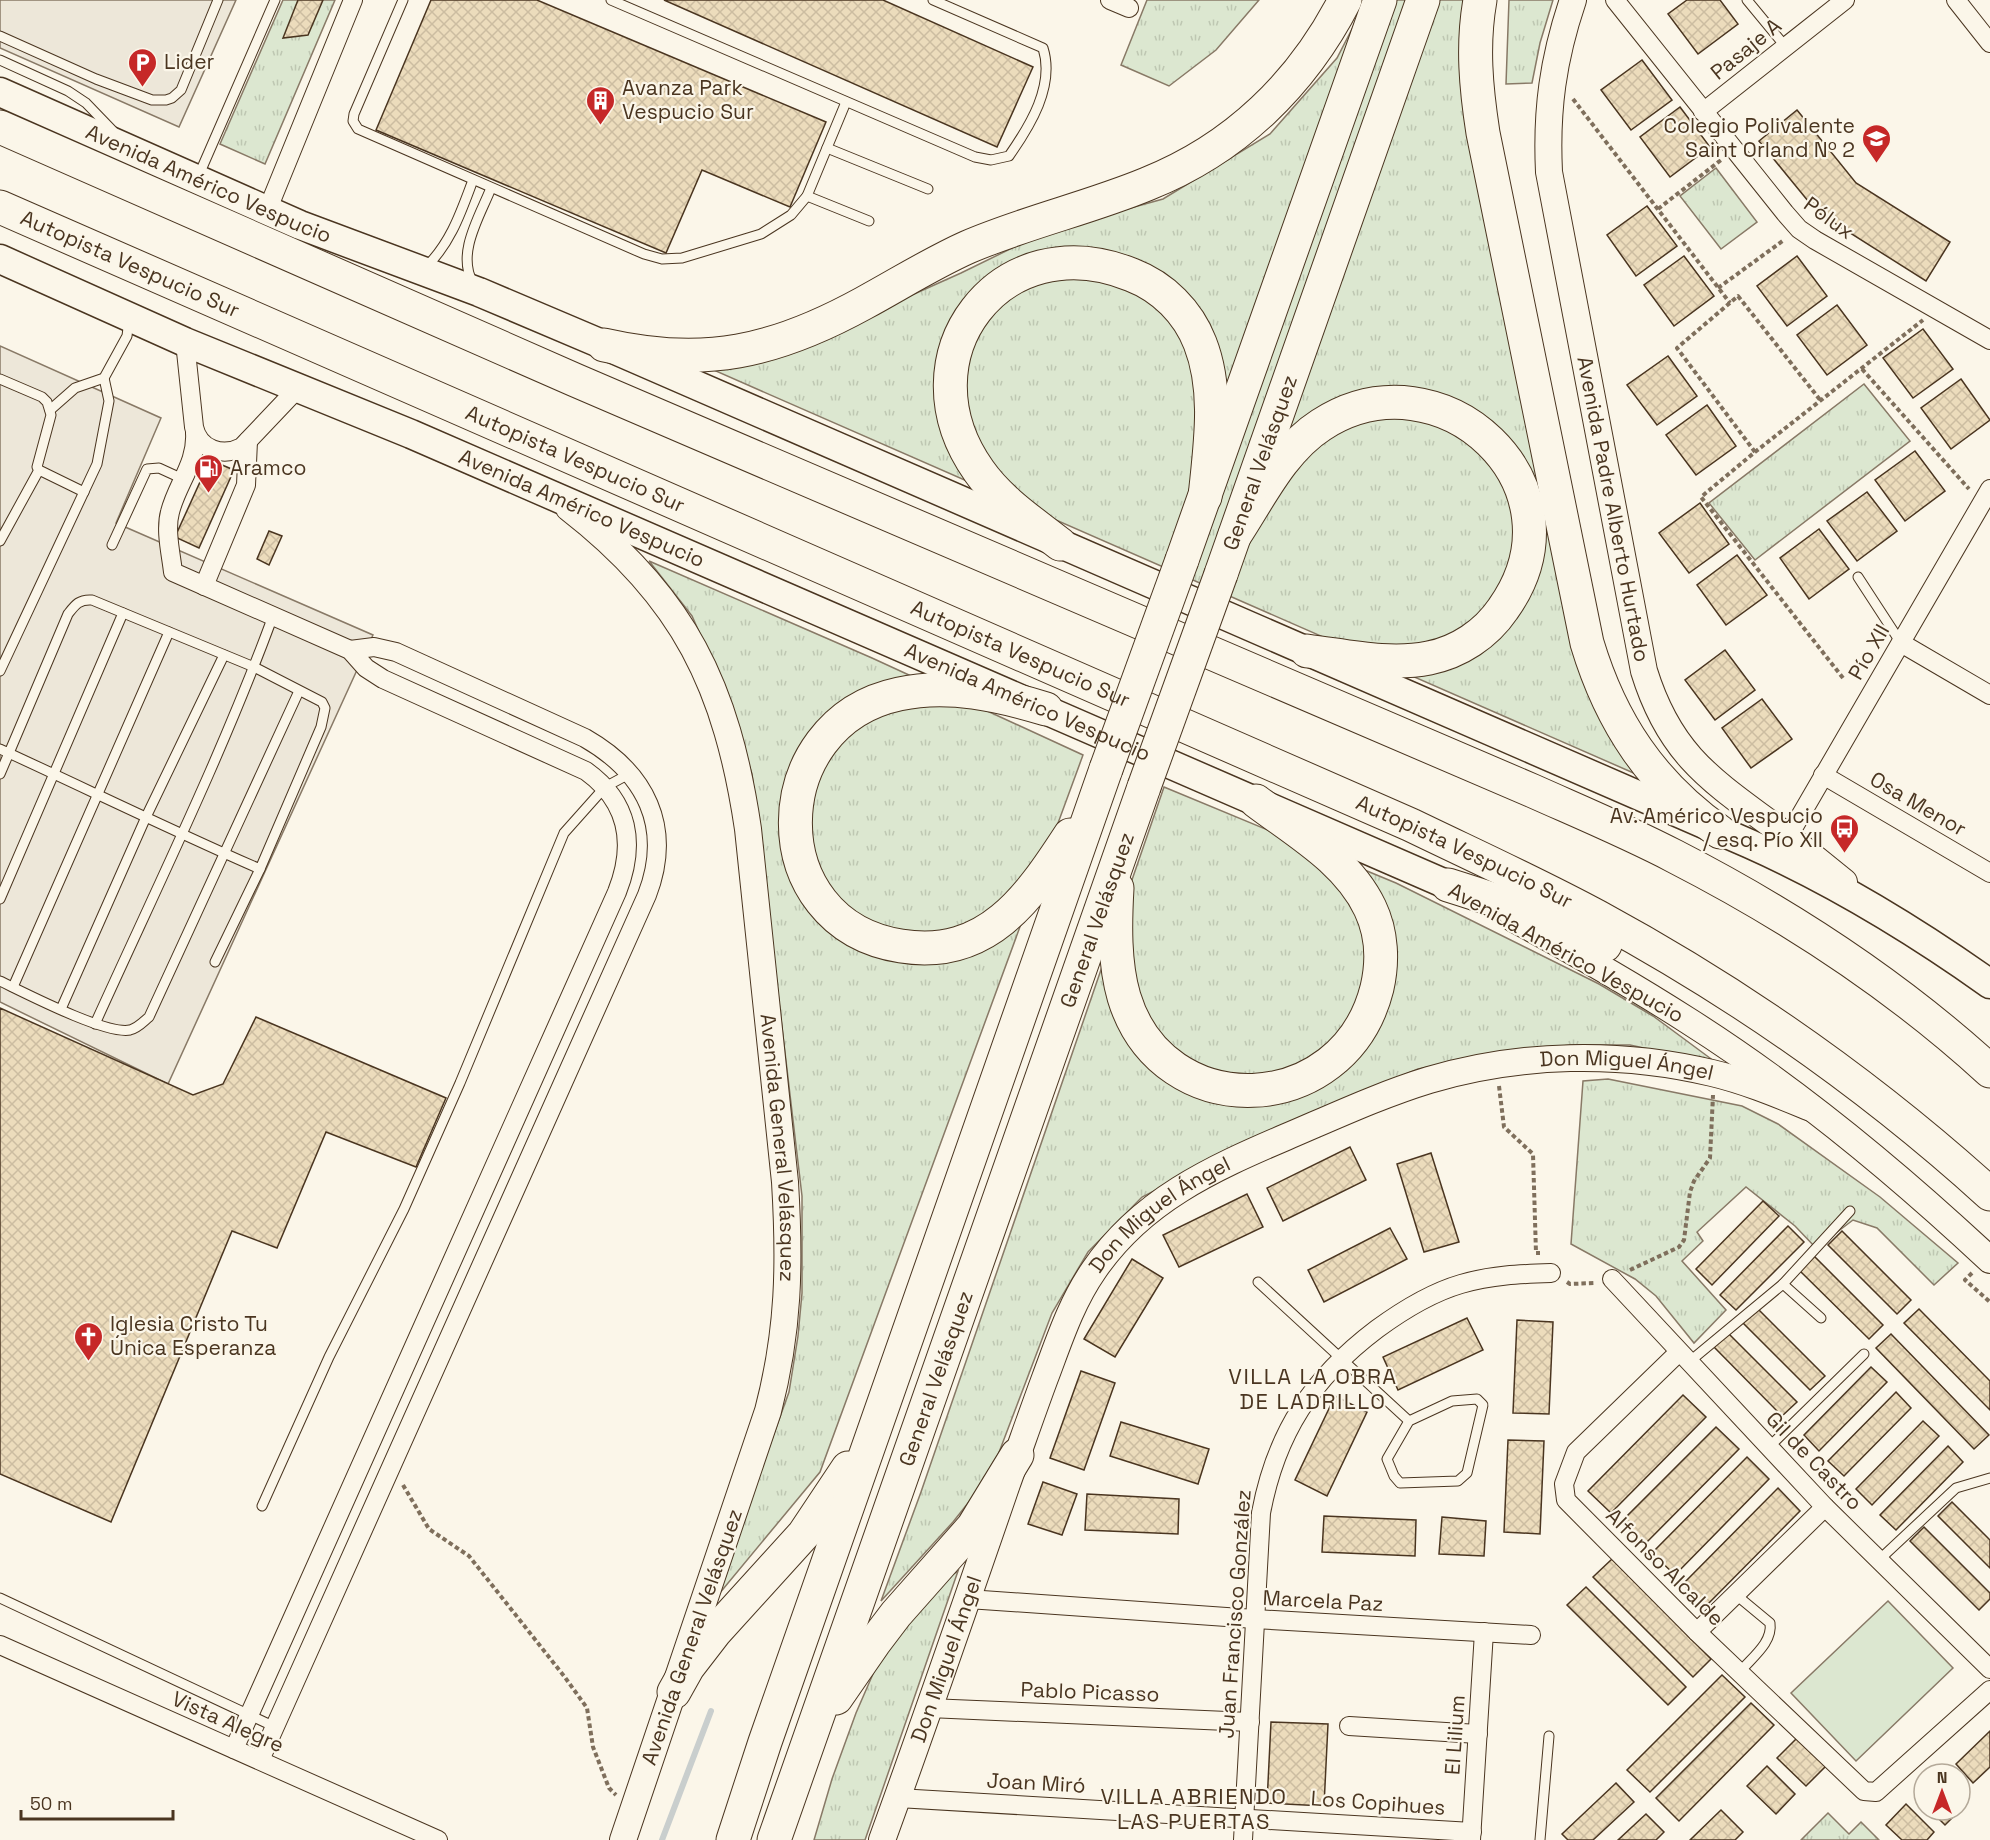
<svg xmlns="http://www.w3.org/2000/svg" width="1990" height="1840" viewBox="0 0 1990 1840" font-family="'Space Grotesk',sans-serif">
<defs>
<pattern id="grass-tufts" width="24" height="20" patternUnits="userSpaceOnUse" patternTransform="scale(1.5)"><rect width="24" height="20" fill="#dce7d0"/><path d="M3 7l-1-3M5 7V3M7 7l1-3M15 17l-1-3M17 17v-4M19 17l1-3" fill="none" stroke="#bec7b2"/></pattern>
<pattern id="building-cross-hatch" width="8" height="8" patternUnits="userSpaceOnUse" patternTransform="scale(1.5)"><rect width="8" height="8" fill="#ecdcbc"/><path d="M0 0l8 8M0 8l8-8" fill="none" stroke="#ccbda1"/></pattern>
</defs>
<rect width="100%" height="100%" fill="#fbf6e9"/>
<g fill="url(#grass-tufts)" stroke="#887966" stroke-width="1.5">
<polygon points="283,0 335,0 265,164 220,144"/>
<polygon points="1147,0 1259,0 1216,50 1169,86 1121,65"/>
<polygon points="1367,0 1467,0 1560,560 1645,778 709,368 816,338 961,273 1047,231 1163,199 1270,134 1337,58"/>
<polygon points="1509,0 1553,0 1540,43 1532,83 1506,84"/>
<polygon points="1716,168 1757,222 1721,249 1680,196"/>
<polygon points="1864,384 1910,441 1755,560 1709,503"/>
<polygon points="649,561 872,658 1083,755 820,1472 714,1600 789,1392 798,1336 802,1293 802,1196 752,774 723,686 692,616"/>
<polygon points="1164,787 1396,883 1599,984 1653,1016 1718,1064 1630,1045 1571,1045 1504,1052 1418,1069 1283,1125 1142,1197 1088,1252 1052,1313 998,1455 972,1498 953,1522 881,1601 921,1492"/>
<polygon points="1608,1079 1742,1106 1778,1124 1880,1197 1958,1263 1934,1285 1877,1228 1853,1220 1816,1248 1795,1226 1746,1187 1697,1232 1703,1241 1682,1261 1726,1310 1694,1343 1656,1296 1635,1279 1571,1244 1583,1081"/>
<polygon points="958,1571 865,1840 814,1840 832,1779 856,1713 876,1667 930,1591"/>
<polygon points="1828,1813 1849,1834 1861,1822 1879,1840 1801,1840"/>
</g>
<polygon fill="#dce7d0" stroke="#887966" stroke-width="1.5" points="1888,1601 1953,1668 1856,1761 1791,1693"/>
<g fill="#ede7d9" stroke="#887966" stroke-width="1.5">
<polygon points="0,0 236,0 179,127 0,48"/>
<polygon points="0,346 161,418 116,523 373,635 168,1084 0,1002"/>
</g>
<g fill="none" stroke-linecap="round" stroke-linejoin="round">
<polyline stroke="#c9cecd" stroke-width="6" points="662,1840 711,1711"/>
</g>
<g fill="url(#building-cross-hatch)" stroke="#4a3520" stroke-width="1.5">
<polygon points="298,0 323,0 308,35 283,38"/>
<polygon points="431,0 537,0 826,122 790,207 702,170 666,253 376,130"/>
<polygon points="664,0 883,0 1033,67 997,147"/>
<polygon points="1687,0 1720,0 1738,24 1698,54 1668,14"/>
<polygon points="1642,60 1672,100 1631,130 1601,90"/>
<polygon points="1680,107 1710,147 1670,177 1640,137"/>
<polygon points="1797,110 1856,183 1950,242 1926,281 1817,212 1759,141"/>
<polygon points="1647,206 1677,246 1636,276 1607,235"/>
<polygon points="1684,256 1714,296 1674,326 1644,285"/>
<polygon points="1797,256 1827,296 1787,326 1757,286"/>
<polygon points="1837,305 1867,345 1827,375 1797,335"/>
<polygon points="1923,329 1953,369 1913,398 1883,358"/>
<polygon points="1668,356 1697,396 1657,425 1627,385"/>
<polygon points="1961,379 1990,420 1951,449 1921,408"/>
<polygon points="1707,405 1736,446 1696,475 1666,435"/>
<polygon points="1915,451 1945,491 1905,521 1875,480"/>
<polygon points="210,460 234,470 199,548 175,537"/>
<polygon points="1867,492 1897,531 1857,561 1827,521"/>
<polygon points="1700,503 1729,544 1689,573 1659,533"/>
<polygon points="1819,529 1849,569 1809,599 1780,558"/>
<polygon points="269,531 282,536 269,565 257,559"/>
<polygon points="1737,555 1767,595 1726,625 1697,585"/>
<polygon points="1725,650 1755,690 1715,720 1685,680"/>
<polygon points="1762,699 1792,739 1751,768 1722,728"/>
<polygon points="0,1008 193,1095 223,1084 256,1017 446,1098 416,1167 326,1132 277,1248 232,1231 111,1522 0,1474"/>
<polygon points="1350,1147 1366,1180 1283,1221 1267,1188"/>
<polygon points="1431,1153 1459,1242 1424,1252 1397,1164"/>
<polygon points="1247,1194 1263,1227 1179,1267 1163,1235"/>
<polygon points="1763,1201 1779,1216 1712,1285 1696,1269"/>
<polygon points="1788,1226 1804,1242 1736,1310 1720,1295"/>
<polygon points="1390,1228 1407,1259 1324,1302 1308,1270"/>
<polygon points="1842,1231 1911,1300 1897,1314 1828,1245"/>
<polygon points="1814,1256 1883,1325 1869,1339 1800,1271"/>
<polygon points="1132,1259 1163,1278 1115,1357 1084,1339"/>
<polygon points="1756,1307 1825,1376 1810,1390 1742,1322"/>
<polygon points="1919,1309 1990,1381 1990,1410 1904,1323"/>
<polygon points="1467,1318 1483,1350 1398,1390 1383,1357"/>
<polygon points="1517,1320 1553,1322 1549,1414 1513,1413"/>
<polygon points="1728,1333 1797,1402 1782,1416 1714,1347"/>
<polygon points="1891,1334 1989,1435 1974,1449 1876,1348"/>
<polygon points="1871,1367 1887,1382 1819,1451 1804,1435"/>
<polygon points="1081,1371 1115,1383 1084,1470 1050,1458"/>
<polygon points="1896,1392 1911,1408 1844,1476 1828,1461"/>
<polygon points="1683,1395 1706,1417 1611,1513 1588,1491"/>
<polygon points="1335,1396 1367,1412 1327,1496 1295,1480"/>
<polygon points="1923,1421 1939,1436 1872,1505 1856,1489"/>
<polygon points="1121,1422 1209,1449 1198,1484 1110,1456"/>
<polygon points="1716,1427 1739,1449 1644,1545 1621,1522"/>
<polygon points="1508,1440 1544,1441 1540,1534 1504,1532"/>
<polygon points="1948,1446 1963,1462 1896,1530 1880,1515"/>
<polygon points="1747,1457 1769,1479 1675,1575 1652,1553"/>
<polygon points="1043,1482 1077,1494 1062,1535 1028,1524"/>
<polygon points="1778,1488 1800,1511 1706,1606 1683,1584"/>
<polygon points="1087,1494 1179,1499 1178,1534 1085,1530"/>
<polygon points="1952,1502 1990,1540 1990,1568 1938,1516"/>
<polygon points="1324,1516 1416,1520 1415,1556 1322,1552"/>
<polygon points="1442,1517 1486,1521 1484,1556 1439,1554"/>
<polygon points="1924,1527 1990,1593 1990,1599 1979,1610 1910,1541"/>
<polygon points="1612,1559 1711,1659 1693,1677 1593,1577"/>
<polygon points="1586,1587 1686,1687 1668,1705 1567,1605"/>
<polygon points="1722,1675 1745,1697 1650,1792 1627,1770"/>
<polygon points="1751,1703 1774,1725 1679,1821 1656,1798"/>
<polygon points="1271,1722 1328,1724 1324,1806 1267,1803"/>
<polygon points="1990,1731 1990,1767 1973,1783 1956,1764"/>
<polygon points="1797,1738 1826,1766 1806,1786 1777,1758"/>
<polygon points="1767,1766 1795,1794 1776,1814 1747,1786"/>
<polygon points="1616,1783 1634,1802 1593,1840 1568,1840 1562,1834"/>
<polygon points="1906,1804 1934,1832 1927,1840 1902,1840 1886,1825"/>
<polygon points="1721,1810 1743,1832 1735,1840 1690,1840"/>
<polygon points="1930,1810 1960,1810 1945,1825"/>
<polygon points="1646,1814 1664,1832 1656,1840 1618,1840"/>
</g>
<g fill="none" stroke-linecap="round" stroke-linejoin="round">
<defs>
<g id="lane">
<polyline points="403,0 354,114 353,121 358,129 644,254 662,259 682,258 761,234 791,215 807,196 846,102"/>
<path d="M611,0L975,157L991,160L1009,156C1030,126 1055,86 1043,48L933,0"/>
<polyline points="1747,0 1785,46"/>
<polyline points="0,36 96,79 152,100 166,100 172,98 181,90 218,0"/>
<polyline points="0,60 68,91 86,103 113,131"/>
<polyline points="827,148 928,189"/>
<polyline points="198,177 275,0"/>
<polyline points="807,196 869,221"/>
<path d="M425,268C451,243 461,212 473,180"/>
<path d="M473,283C456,253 480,216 491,188"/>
<polyline points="0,379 42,397 47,402 51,415 37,467 39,470 84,492"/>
<polyline points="50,410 75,388 104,378 127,336 129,320"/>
<polyline points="0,541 39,470"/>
<polyline points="112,545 147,469 159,468 183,479"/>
<polyline points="1858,577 1901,643"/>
<polyline points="0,671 97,464 109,401 104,378"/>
<path d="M0,749C87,789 173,831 260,869L321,727L325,708L322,702L254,667L92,600C79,599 75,605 68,614L9,753L0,774"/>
<polyline points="0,899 123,613"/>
<polyline points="215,962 260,869"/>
<path d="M0,981C25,993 106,1035 130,1030C138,1028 143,1022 149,1017L299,691"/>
<polyline points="13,987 169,632"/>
<polyline points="61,1009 146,817 224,655"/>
<path d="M95,1024C156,889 222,755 273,616"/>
<polyline points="1258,1282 1409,1421"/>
<polyline points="1783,1284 1850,1211"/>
<polyline points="1689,1362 1783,1284 1821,1318"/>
<polygon points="1477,1399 1483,1405 1467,1473 1458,1481 1400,1483 1394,1476 1387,1459 1409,1421 1452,1401"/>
<polyline points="1769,1447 1864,1354"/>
<polyline points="262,1506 329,1357 404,1209 460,1083 564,833 605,787 631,773"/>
<polyline points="1879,1560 1956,1488 1990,1478"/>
<path d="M1735,1594L1770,1623C1773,1643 1751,1658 1739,1673"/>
<polyline points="0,1598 275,1727"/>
<polyline points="1540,1840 1549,1736"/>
</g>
<g id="street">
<polyline points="1110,0 1129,8"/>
<polyline points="1615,0 1785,213 1799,229 1815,240 1990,340"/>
<polyline points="1956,0 1990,43"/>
<polyline points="1703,112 1845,0"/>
<polyline points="267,211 353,0"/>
<path d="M185,342L194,427C199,450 223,457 242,447L298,388"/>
<path d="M195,433C197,463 177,484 170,512C165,530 171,554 173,572L350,650L366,668L383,679L586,771C629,802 636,844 617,892L234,1749"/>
<polyline points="204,586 246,485 248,441"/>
<polyline points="1901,643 1990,695"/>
<polyline points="1823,775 1990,873"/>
<polyline points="1788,837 1990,489"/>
<polyline points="1612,1279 1825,1507 1990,1669"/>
<polyline points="1679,1352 1576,1452 1564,1484 1566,1500 1697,1632 1864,1791 1876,1792 1990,1690"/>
<polyline points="968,1599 1255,1619 1531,1635"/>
<polyline points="1697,1632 1825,1507"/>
<polyline points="0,1645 438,1840"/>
<polyline points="929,1708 1250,1722"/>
<polyline points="1349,1726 1478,1734"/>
<path d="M260,1760L647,895C673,827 646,773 585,738L396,652L374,647L350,650"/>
<polyline points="898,1798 1472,1832"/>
<path d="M1243,1840L1261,1513C1276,1433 1312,1378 1377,1329C1403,1310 1430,1293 1461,1284C1491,1275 1521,1274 1551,1273"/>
<polyline points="1471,1840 1484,1632"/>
</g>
<g id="secondary">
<path id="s1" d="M1573,0C1553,59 1546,110 1549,172L1644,671C1669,752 1708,778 1772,825C1797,844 1821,863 1844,882"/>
<path id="s2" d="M569,508C684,597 727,687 748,829L785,1182C790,1264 789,1331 768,1411L623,1840"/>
<path d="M1514,919C1573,951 1631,984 1687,1020C1796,1089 1896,1172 1990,1260"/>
<path id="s3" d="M882,1840C925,1722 966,1603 1007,1484C1020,1448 1032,1413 1045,1378C1059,1341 1071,1303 1094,1270C1141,1201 1211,1169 1286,1137C1333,1117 1380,1095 1429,1080C1520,1053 1620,1051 1712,1073C1746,1081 1779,1095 1811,1108"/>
</g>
<g id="primary">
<path id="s4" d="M0,92L300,225L479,292L604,345L1750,844C1835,882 1914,930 1990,984"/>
<path id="s5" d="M0,259L185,342L411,434L1448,885"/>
</g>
<g id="highway">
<path d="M1480,0C1472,45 1476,88 1483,133L1587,643C1611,723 1652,784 1720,832"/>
<path d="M0,127L575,380L1533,791C1580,812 1628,832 1674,856C1787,914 1896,985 1990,1071"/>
<path id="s6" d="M0,207L1411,825C1473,855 1537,884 1598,917C1738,993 1872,1087 1990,1194"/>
<path d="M604,345C704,368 775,352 864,303C899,284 932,263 968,247C1026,222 1089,208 1147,184C1235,149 1302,84 1345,0"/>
<path d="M1235,535C1260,497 1282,450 1321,425C1441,347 1591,486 1503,609C1486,634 1459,652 1429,658C1389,666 1347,656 1307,651"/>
<path d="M1060,544C1032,522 1000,501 979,471C898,357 1001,221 1132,275C1163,287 1188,312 1200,343C1219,391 1210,447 1205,497"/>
<polyline points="1182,560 1380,0"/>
<path id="s7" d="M1221,574L1423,0"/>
<path d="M1046,709C1000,695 948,683 899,694C762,723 759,924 901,946C987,960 1029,898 1070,835"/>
<path d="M1448,885C1502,902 1555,919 1605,945"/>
<path d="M1117,888C1115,923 1114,963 1124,997C1163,1126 1344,1120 1377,988C1383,962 1382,933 1370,908C1347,860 1297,832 1256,801"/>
<polyline points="674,1692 688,1667 715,1632 804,1534 848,1468"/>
<polyline points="836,1698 874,1643 896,1614 973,1527 1017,1455"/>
<polyline points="733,1840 765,1742 1106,769"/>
<path id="s8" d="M774,1840L1144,787"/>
</g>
</defs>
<use href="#lane" stroke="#4a3520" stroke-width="11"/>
<use href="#street" stroke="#4a3520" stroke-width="20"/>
<use href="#secondary" stroke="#4a3520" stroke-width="28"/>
<use href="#primary" stroke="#4a3520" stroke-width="31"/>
<use href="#highway" stroke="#4a3520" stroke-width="35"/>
<g stroke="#7f6f5c" stroke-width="4" stroke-dasharray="4.5 3" stroke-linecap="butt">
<polyline points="1573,99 1730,303"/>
<polyline points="1658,209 1721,160"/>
<polyline points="1718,288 1784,240"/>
<polyline points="1862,369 1969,489"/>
<polyline points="1755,452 1677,348 1738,296 1821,401"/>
<polyline points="1843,678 1701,497 1755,452 1923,320"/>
<polyline points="1499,1086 1504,1127 1533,1154 1536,1253 1540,1253"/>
<polyline points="1630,1270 1679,1247 1684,1240 1690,1192 1694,1181 1710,1158 1713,1095"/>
<polyline points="1972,1273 1965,1280 1990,1302"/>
<polyline points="1567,1282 1570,1284 1595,1283"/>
<polyline points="403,1485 429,1529 469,1556 564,1676 587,1708 593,1747 609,1788 616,1795"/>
</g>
<use href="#lane" stroke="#fbf6e9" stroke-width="9"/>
<use href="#street" stroke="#fbf6e9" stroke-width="18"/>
<use href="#secondary" stroke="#fbf6e9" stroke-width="26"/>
<use href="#primary" stroke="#fbf6e9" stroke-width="28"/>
<use href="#highway" stroke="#fbf6e9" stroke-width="33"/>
<defs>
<g id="highway-bridge">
<polyline points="1106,769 1182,560"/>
<polyline points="1144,787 1221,574"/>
</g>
</defs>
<use href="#highway-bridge" stroke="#4a3520" stroke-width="35" stroke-linecap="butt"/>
<use href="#highway-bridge" stroke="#fbf6e9" stroke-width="33"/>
</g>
<defs>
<symbol id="parking-pin" viewBox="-11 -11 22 30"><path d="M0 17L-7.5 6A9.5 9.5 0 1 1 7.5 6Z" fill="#c62828" stroke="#fbf6e9"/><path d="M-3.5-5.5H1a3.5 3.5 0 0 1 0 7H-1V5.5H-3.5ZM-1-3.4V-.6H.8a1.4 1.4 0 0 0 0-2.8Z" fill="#fff"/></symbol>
<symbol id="building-pin" viewBox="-11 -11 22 30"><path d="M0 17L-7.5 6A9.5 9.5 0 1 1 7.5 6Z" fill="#c62828" stroke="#fbf6e9"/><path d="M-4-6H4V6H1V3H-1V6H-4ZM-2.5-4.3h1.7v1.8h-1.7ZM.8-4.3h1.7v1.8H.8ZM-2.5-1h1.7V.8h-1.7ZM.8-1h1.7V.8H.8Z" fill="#fff"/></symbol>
<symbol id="school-pin" viewBox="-11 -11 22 30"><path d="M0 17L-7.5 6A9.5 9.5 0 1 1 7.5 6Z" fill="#c62828" stroke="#fbf6e9"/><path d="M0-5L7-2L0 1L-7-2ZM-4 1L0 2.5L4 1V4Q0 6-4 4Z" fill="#fff"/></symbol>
<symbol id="fuel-pin" viewBox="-11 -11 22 30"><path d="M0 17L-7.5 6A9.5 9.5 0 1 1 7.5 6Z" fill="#c62828" stroke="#fbf6e9"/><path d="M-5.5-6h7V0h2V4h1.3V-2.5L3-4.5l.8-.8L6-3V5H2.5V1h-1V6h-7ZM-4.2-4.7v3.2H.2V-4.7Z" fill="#fff"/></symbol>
<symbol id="bus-pin" viewBox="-11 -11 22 30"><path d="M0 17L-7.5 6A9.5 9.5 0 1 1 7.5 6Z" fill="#c62828" stroke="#fbf6e9"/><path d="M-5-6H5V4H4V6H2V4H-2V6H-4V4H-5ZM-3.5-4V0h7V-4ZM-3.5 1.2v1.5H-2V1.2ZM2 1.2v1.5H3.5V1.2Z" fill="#fff"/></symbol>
<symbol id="church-pin" viewBox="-11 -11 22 30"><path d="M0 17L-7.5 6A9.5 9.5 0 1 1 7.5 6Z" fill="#c62828" stroke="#fbf6e9"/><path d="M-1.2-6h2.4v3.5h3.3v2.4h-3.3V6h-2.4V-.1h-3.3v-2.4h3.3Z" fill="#fff"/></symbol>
</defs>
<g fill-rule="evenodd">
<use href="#parking-pin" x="126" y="46" width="33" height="45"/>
<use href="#building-pin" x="584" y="84" width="33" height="45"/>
<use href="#school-pin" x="1860" y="122" width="33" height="45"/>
<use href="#fuel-pin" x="192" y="452" width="33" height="45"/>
<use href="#bus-pin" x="1828" y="812" width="33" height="45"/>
<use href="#church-pin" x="72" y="1320" width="33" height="45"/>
</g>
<g text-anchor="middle" stroke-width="4.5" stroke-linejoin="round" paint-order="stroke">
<g font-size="21" fill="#4a3520" stroke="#fbf6e9">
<text transform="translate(1746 49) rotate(-39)" y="7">Pasaje A</text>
<text dy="7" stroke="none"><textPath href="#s4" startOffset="228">Avenida Américo Vespucio</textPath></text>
<text transform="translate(1829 218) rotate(36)" y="7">Pólux</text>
<text dy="7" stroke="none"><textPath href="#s6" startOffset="142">Autopista Vespucio Sur</textPath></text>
<text dy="7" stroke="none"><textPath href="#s6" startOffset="628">Autopista Vespucio Sur</textPath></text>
<text dy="7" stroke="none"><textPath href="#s7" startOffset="118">General Velásquez</textPath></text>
<text dy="7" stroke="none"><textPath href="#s5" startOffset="633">Avenida Américo Vespucio</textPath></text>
<text dy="7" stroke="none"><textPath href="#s1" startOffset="518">Avenida Padre Alberto Hurtado</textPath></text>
<text transform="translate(1869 652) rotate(-60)" y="7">Pío XII</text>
<text dy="7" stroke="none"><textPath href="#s6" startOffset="1114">Autopista Vespucio Sur</textPath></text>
<text dy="7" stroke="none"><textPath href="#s5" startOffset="1119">Avenida Américo Vespucio</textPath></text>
<text transform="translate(1918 804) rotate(30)" y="7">Osa Menor</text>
<text dy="7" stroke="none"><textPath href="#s6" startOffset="1600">Autopista Vespucio Sur</textPath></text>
<text dy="7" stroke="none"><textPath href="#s8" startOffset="975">General Velásquez</textPath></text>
<text transform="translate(1566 953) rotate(29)" y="7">Avenida Américo Vespucio</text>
<text dy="7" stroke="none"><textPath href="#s3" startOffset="1200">Don Miguel Ángel</textPath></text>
<text dy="7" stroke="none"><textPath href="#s2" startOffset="699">Avenida General Velásquez</textPath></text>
<text dy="7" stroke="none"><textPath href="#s3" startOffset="696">Don Miguel Ángel</textPath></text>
<text dy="7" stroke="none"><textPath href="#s8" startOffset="489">General Velásquez</textPath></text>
<text transform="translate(1814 1461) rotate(46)" y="7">Gil de Castro</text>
<text transform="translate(1665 1567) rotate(45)" y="7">Alfonso Alcalde</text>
<text transform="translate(1323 1601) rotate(3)" y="7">Marcela Paz</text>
<text transform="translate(1235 1614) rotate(-86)" y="7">Juan Francisco González</text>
<text transform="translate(692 1637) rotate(-71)" y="7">Avenida General Velásquez</text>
<text dy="7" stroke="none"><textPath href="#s3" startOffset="192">Don Miguel Ángel</textPath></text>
<text transform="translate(1090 1692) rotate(2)" y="7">Pablo Picasso</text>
<text transform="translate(228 1722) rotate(24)" y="7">Vista Alegre</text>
<text transform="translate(1455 1735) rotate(-86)" y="7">El Lilium</text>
<text transform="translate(1036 1783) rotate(3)" y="7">Joan Miró</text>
<text transform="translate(1378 1803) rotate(4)" y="7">Los Copihues</text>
</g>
<g font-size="21" fill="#4a3520" stroke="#fbf6e9" text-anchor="start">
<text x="164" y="69">Lider</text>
<text x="622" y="95">Avanza Park<tspan x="622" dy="24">Vespucio Sur</tspan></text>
<text x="1855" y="133" text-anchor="end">Colegio Polivalente<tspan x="1855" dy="24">Saint Orland Nº 2</tspan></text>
<text x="230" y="475">Aramco</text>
<text x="1823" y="823" text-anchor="end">Av. Américo Vespucio<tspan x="1823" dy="24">/ esq. Pío XII</tspan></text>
<text x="110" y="1331">Iglesia Cristo Tu<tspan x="110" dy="24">Única Esperanza</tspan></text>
</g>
<g font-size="22" letter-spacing="1.5" fill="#4a3520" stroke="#fbf6e9">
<text x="1313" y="1384">VILLA LA OBRA<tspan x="1313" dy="25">DE LADRILLO</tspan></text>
<text x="1194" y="1804">VILLA ABRIENDO<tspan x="1194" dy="25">LAS PUERTAS</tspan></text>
</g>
</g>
<g transform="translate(1942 1792)"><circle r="28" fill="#fbf6e9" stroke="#b4a999" stroke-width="1.5"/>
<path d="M0-4.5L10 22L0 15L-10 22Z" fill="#c62828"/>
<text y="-9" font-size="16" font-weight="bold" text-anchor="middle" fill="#4a3520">N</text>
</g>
<path d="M21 1810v9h152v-9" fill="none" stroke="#4a3520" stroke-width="3"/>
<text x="30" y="1810" font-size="18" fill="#4a3520" stroke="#fbf6e9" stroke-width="4.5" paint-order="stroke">50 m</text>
</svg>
